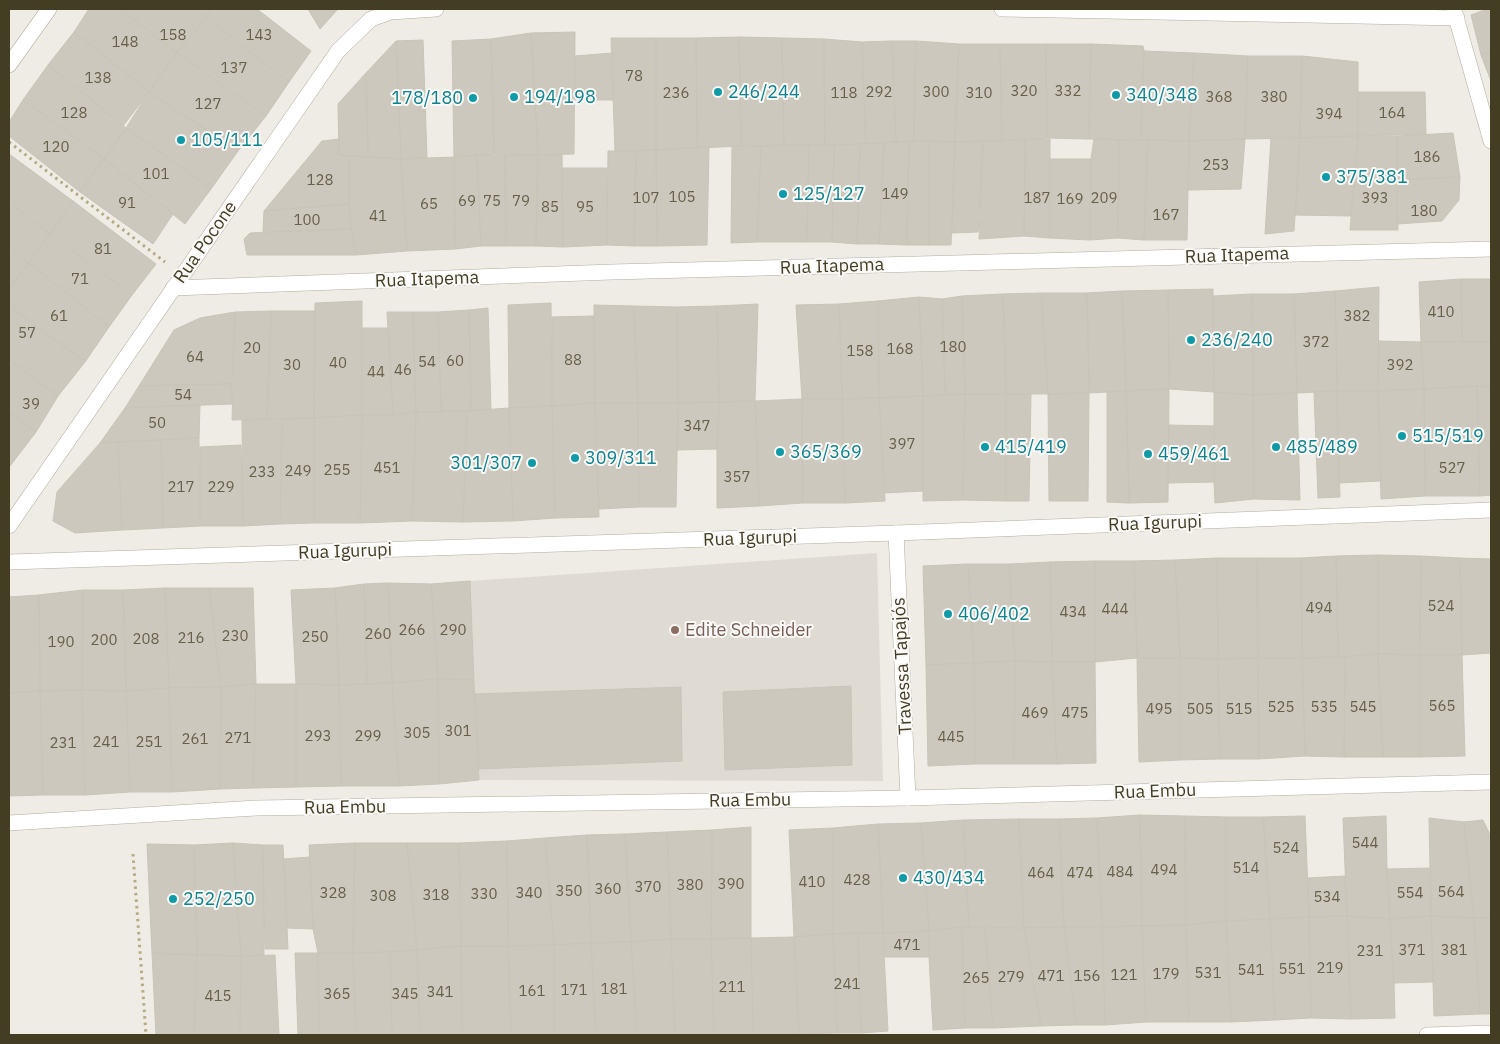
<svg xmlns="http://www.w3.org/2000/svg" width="1500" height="1044" viewBox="0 0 1500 1044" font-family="'IBM Plex Sans',sans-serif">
<rect width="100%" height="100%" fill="#efece5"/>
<polygon fill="#dfdbd3" points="877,553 883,781 479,780 470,581"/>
<g fill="#cdc8bd" stroke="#c9c4b7">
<polygon points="89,9 120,9 177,53 149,92 74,32"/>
<polygon points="120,9 194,9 206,18 177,53"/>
<polygon points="194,9 213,9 206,18"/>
<polygon points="213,9 257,9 311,51 289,82 206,18"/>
<polygon points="308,9 338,9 320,29"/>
<polygon points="1487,9 1491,9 1491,51 1481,55 1471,15"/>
<polygon points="206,18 289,82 266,116 177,53"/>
<polygon points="74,32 149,92 123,126 48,65"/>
<polygon points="575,32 574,154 538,155 531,33"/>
<polygon points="531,33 538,155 494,154 491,39"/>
<polygon points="739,37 782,38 784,145 741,146"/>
<polygon points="739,37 741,146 697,148 696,38"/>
<polygon points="611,38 656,38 656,150 615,151"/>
<polygon points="656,38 696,38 697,148 656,150"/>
<polygon points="782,38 824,39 825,145 784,145"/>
<polygon points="491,39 494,154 454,157 452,41"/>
<polygon points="824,39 862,42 866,144 825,145"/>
<polygon points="423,40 427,158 401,159 396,41"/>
<polygon points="396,41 401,159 368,157 366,73"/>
<polygon points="892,41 916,41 914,141 896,142"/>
<polygon points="892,41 896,142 866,144 862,42"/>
<polygon points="916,41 959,44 955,142 914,141"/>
<polygon points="959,44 1000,44 1002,141 955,142"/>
<polygon points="1000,44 1046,44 1047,138 1002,141"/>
<polygon points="1046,44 1091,44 1089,139 1047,138"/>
<polygon points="1091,44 1143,46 1144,51 1141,140 1089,139"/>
<polygon points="1144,51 1194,53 1189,141 1141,140"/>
<polygon points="1491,51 1491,81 1481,55"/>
<polygon points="177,53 266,116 238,151 149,92"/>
<polygon points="612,53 613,100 575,100 575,56"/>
<polygon points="1194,53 1248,56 1245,139 1189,141"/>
<polygon points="1248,56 1302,56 1300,138 1245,139"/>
<polygon points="1302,56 1358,62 1358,136 1300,138"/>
<polygon points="48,65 126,128 104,159 23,100"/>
<polygon points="366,73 368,157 339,155 338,104"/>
<polygon points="149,92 238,151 211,189 126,128"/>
<polygon points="1358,92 1425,92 1426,134 1358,136"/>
<polygon points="23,100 104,159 80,192 9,136 9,122"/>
<polygon points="126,128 211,189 185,224 104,159"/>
<polygon points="1453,133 1460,177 1397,180 1397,136"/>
<polygon points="1358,136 1351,216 1295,215 1300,138"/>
<polygon points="1358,136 1397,136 1398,230 1350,230"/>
<polygon points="1271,138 1300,138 1294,231 1265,234"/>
<polygon points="339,139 339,155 349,156 349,204 264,211 322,141"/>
<polygon points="1050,139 1050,238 1024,236 1025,140"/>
<polygon points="1094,139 1119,140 1118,238 1090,240 1091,159"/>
<polygon points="1245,139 1241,189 1188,190 1189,141"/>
<polygon points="1025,140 1024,236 979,239 983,141"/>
<polygon points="1119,140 1148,140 1144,240 1118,238"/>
<polygon points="1148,140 1189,141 1187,240 1144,240"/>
<polygon points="909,141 907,245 879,244 884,143"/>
<polygon points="909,141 929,141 929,245 907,245"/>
<polygon points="929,141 955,142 951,245 929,245"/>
<polygon points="983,141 978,232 952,233 955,142"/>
<polygon points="884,143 879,244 857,244 860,144"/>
<polygon points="860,144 857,244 832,242 834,145"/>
<polygon points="809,145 807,242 757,242 761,146"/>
<polygon points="809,145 834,145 832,242 807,242"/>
<polygon points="732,146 761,146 757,242 731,243"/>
<polygon points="709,147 707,245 657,246 656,150"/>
<polygon points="656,150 657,246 634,246 636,151"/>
<polygon points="608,151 636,151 634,246 607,245"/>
<polygon points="9,154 73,201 50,234 9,202"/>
<polygon points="477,155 481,246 455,249 454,157"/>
<polygon points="477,155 505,155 506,246 481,246"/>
<polygon points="505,155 538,155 536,246 506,246"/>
<polygon points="538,155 562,155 563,247 536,246"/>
<polygon points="349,156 401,159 407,251 356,255 351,229 349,204"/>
<polygon points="454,157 455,249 407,251 401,159"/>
<polygon points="104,159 173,214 153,244 80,192"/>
<polygon points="1050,159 1091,159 1090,240 1050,238"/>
<polygon points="562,168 607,168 607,245 563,247"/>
<polygon points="1460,177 1459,200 1442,221 1397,224 1397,180"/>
<polygon points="73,201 156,264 132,295 50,234"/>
<polygon points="9,202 50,234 29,263 9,249"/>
<polygon points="349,204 351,229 263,232 264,211"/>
<polygon points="351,229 356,255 247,255 244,239 250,233"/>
<polygon points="50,234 132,295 109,327 29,263"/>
<polygon points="9,249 29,263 9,289"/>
<polygon points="29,263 109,327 85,362 9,306 9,289"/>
<polygon points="1461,279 1491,279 1491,342 1462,342"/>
<polygon points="1461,279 1462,342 1421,342 1419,282"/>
<polygon points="1379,287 1378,391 1337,391 1335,291"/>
<polygon points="1213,289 1214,392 1169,389 1168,290"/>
<polygon points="1168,290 1169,389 1126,391 1122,291"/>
<polygon points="1122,291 1126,391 1089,393 1087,293"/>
<polygon points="1335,291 1337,391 1297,393 1294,294"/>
<polygon points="1041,293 1087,293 1089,393 1048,394"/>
<polygon points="1041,293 1048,394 1006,394 1003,294"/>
<polygon points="1003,294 1006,394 965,394 962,296"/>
<polygon points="1252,294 1294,294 1297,393 1253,395"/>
<polygon points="1252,294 1253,395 1214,392 1213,296"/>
<polygon points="962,296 965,394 945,396 942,299"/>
<polygon points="919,297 942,299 945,396 923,396"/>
<polygon points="919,297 923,396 879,398 878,301"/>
<polygon points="362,301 362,415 314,418 315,303"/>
<polygon points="878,301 879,398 842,399 839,304"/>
<polygon points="551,303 552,406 509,408 508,305"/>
<polygon points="758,304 755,401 719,402 717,306"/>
<polygon points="839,304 842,399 802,399 796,305"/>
<polygon points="594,305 634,306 638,403 595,403"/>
<polygon points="9,306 85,362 58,396 9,360"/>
<polygon points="634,306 677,307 678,403 638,403"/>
<polygon points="717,306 719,402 678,403 677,307"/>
<polygon points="488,308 491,410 471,411 469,310"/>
<polygon points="469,310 471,411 441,413 438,312"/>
<polygon points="271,311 315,311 314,418 267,419"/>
<polygon points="271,311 267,419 232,420 235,312"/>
<polygon points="235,312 232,384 139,386 174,330 200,318"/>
<polygon points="387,312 413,312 416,412 393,415"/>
<polygon points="413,312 438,312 441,413 416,412"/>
<polygon points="594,316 595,403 552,406 552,317"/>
<polygon points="362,328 388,328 393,415 362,415"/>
<polygon points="1379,341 1421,342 1424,389 1378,391"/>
<polygon points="1421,342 1491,342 1491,387 1424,389"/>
<polygon points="9,360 58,396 36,432 9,412"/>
<polygon points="232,384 232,404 125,408 139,386"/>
<polygon points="1477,386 1480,496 1425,496 1424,389"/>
<polygon points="1477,386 1491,387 1491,441 1479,440"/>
<polygon points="1169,389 1168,502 1129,503 1126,391"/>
<polygon points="1424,389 1425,496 1381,499 1378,391"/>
<polygon points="1126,391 1129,503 1107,502 1107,392"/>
<polygon points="1337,391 1340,497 1318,498 1314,392"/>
<polygon points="1337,391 1378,391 1381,481 1339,483"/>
<polygon points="1214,392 1253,395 1254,499 1215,503 1214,482"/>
<polygon points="1089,393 1088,501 1049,501 1048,394"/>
<polygon points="1297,393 1300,500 1254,499 1253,395"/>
<polygon points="965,394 963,500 923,501 923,396"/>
<polygon points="965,394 1006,394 1006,501 963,500"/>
<polygon points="1006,394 1031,394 1029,501 1006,501"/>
<polygon points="923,396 923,491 884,493 879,398"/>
<polygon points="879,398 885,501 845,503 842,399"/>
<polygon points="802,399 803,503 759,506 755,401"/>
<polygon points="802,399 842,399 845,503 803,503"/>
<polygon points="755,401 759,506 717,508 717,449 719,402"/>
<polygon points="719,402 717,449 677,450 678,403"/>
<polygon points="595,403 599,517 555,518 552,406"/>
<polygon points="595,403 638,403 639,507 599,509"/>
<polygon points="638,403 678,403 676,507 639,507"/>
<polygon points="200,405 199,438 100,443 125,408"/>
<polygon points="552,406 555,518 513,521 509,408"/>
<polygon points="509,408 513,521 463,522 467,411"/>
<polygon points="467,411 463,522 412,521 416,412"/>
<polygon points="9,412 36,432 10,466 9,465"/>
<polygon points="416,412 412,521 360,523 362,415 393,415"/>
<polygon points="362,415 360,523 314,523 314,418"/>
<polygon points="314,418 314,523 280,524 282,419"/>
<polygon points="282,419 280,524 243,526 242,420"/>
<polygon points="1169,425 1214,426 1214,482 1168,483"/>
<polygon points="199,438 200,526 163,528 161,440"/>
<polygon points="161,440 163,528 122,530 118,442"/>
<polygon points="1479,440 1491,441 1491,495 1480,496"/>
<polygon points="118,442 122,530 75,533 53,521 57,492 100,443"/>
<polygon points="241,445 243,526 200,526 200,447"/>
<polygon points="1378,555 1421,556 1420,655 1378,654"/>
<polygon points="1378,555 1378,654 1338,657 1336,556"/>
<polygon points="1336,556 1338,657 1302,658 1301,558"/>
<polygon points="1421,556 1460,558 1462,655 1420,655"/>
<polygon points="1217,558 1257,558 1258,658 1218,659"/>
<polygon points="1217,558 1218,659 1180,658 1175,560"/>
<polygon points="1257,558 1301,558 1302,658 1258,658"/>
<polygon points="1460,558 1491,559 1491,653 1462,655"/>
<polygon points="1175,560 1180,658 1137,658 1134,561"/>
<polygon points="1095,561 1134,561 1137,658 1095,662"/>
<polygon points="1095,561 1095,662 1052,662 1050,562"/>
<polygon points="1050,562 1052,662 1015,661 1009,564"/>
<polygon points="968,564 1009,564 1015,661 974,663"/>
<polygon points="968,564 974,663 926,665 923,566"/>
<polygon points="470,581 474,680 438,679 431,584"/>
<polygon points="388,583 431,584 438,679 392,683"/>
<polygon points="388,583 392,683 367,684 364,584"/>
<polygon points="364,584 367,684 339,685 335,588"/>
<polygon points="165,588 209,588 221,687 169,688"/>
<polygon points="165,588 169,688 126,691 123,590"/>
<polygon points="209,588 253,588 256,684 221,687"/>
<polygon points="335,588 339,685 296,684 291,590"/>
<polygon points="83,590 123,590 126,691 82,690"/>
<polygon points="83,590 82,690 40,691 39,595"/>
<polygon points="39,595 40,691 9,693 9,597"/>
<polygon points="1378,654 1383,757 1344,757 1345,657"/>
<polygon points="1378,654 1420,655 1420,757 1383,757"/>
<polygon points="1420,655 1462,655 1465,756 1420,757"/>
<polygon points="1345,657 1344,757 1305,756 1302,658"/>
<polygon points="1137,658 1180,658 1180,760 1139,762"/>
<polygon points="1180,658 1218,659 1220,759 1180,760"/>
<polygon points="1258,658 1259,759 1220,759 1218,659"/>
<polygon points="1258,658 1302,658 1305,756 1259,759"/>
<polygon points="1015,661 1014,764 975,764 974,663"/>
<polygon points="1015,661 1052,662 1057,764 1014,764"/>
<polygon points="1052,662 1095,662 1096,763 1057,764"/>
<polygon points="974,663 975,764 928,766 926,665"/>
<polygon points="438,679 439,784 399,786 392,683"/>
<polygon points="438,679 474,680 479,780 439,784"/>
<polygon points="392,683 399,786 341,786 339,685"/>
<polygon points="256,684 253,788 220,789 221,687"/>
<polygon points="256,684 296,684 296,787 253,788"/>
<polygon points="296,684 339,685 341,786 296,787"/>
<polygon points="851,686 852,765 725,770 723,692"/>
<polygon points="221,687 220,789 172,792 169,688"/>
<polygon points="681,687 682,761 479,769 475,694"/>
<polygon points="169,688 172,792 130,792 126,691"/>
<polygon points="82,690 85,795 43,795 40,691"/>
<polygon points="82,690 126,691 130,792 85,795"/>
<polygon points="40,691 43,795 9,796 9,693"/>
<polygon points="1140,815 1142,926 1102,927 1097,818"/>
<polygon points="1140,815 1185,816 1186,925 1142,926"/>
<polygon points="1185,816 1226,817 1226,921 1186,925"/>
<polygon points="1305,816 1309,917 1270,919 1263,817"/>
<polygon points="1386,816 1387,869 1390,919 1347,916 1343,818"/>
<polygon points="1226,817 1263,817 1270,919 1226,921"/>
<polygon points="1097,818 1102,927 1064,927 1059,819"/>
<polygon points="1429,818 1464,822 1474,918 1431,916"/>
<polygon points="1019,819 1024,928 969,927 963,820"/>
<polygon points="1019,819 1059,819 1064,927 1024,928"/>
<polygon points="963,820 969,927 929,931 921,823"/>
<polygon points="1483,820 1491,837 1491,918 1474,918 1464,822"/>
<polygon points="921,823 929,931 883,933 878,824"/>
<polygon points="878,824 883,933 858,933 833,934 833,828"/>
<polygon points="751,827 751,938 711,939 712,830"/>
<polygon points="833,828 833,934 794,937 789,830"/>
<polygon points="712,830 711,939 671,939 667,832"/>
<polygon points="667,832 671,939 631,942 625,834"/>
<polygon points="625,834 631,942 591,943 587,835"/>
<polygon points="587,835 591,943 554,945 545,838"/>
<polygon points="545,838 554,945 508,946 507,841"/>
<polygon points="507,841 508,946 461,946 459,843"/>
<polygon points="233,843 241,956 197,955 194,845"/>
<polygon points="233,843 263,845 264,956 241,956"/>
<polygon points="355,843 353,953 318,953 313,929 309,845"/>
<polygon points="355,843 407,843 417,950 390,952 353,953"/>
<polygon points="407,843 459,843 461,946 417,950"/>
<polygon points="147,844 194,845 197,955 152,953"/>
<polygon points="263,845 283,845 288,949 265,949"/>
<polygon points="310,857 313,929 287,928 284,859"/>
<polygon points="1430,868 1431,916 1390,919 1387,869"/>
<polygon points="1345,876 1347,916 1309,917 1308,878"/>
<polygon points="1347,916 1390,919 1394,983 1395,1018 1351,1019"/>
<polygon points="1347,916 1351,1019 1311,1018 1309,917"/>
<polygon points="1431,916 1474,918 1480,1014 1434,1016"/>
<polygon points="1431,916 1433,982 1394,983 1390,919"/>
<polygon points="1309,917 1311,1018 1275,1020 1270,919"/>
<polygon points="1474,918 1491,918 1491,1014 1480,1014"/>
<polygon points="1270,919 1275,1020 1231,1022 1226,921"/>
<polygon points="1226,921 1231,1022 1189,1022 1186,925"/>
<polygon points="1186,925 1189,1022 1146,1022 1142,926"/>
<polygon points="1142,926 1146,1022 1105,1025 1102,927"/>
<polygon points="962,927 965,1028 933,1030 929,957 929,931"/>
<polygon points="962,927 985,928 993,1028 965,1028"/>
<polygon points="1064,927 1102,927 1105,1025 1076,1025"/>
<polygon points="1064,927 1076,1025 1041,1026 1024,928"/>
<polygon points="985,928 1024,928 1041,1026 993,1028"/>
<polygon points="929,931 929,957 885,957 883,933"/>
<polygon points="858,933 883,933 888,1031 861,1033"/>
<polygon points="858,933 861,1033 837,1033 833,934"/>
<polygon points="833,934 837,1033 799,1034 794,937"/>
<polygon points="794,937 799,1034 753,1035 751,938"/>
<polygon points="751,938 753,1035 714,1035 711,939"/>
<polygon points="671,939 711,939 714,1035 675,1035"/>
<polygon points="671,939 675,1035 637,1035 631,942"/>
<polygon points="631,942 637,1035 596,1035 591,943"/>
<polygon points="591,943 596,1035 554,1035 554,945"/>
<polygon points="554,945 554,1035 511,1035 508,946"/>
<polygon points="461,946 508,946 511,1035 462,1035"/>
<polygon points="461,946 462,1035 420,1035 417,950"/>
<polygon points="417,950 420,1035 392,1035 390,952"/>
<polygon points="390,952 392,1035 356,1035 353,953"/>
<polygon points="152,953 197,955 194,1035 156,1035"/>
<polygon points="295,953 318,953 319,1035 298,1035"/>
<polygon points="318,953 353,953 356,1035 319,1035"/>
<polygon points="197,955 241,956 240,1035 194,1035"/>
<polygon points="275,955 279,1035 240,1035 241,956"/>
</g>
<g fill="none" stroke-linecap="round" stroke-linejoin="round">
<defs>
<g id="minor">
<polyline points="1002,9 1457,18"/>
<polyline points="1454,10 1491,141"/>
<polyline points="9,65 49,9"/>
<polyline points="173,288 612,272 1491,249"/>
<polyline points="9,526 338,51 371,19 391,12 436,9"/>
<polyline points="896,533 908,798"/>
<polyline points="9,562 896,533 1491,510"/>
<polyline points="9,823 257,808 908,798 1491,782"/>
<polyline points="1427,1035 1491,1033"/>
</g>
</defs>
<use href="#minor" stroke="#b1ad9f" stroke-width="16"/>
<g stroke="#b4aa84" stroke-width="3" stroke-dasharray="2.5 4" stroke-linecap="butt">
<polyline points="9,142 165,262"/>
<polyline points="133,854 146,1035"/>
</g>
<use href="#minor" stroke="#fff" stroke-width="15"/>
</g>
<g fill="#0f9aa8" stroke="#fbf9f7" stroke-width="2">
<circle cx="718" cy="92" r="5"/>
<circle cx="1116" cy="95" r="5"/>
<circle cx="514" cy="97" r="5"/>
<circle cx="473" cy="98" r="5"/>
<circle cx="181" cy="140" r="5"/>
<circle cx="1326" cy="177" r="5"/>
<circle cx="783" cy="194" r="5"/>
<circle cx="1191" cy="340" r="5"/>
<circle cx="1402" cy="436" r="5"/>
<circle cx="985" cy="447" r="5"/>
<circle cx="1276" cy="447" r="5"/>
<circle cx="780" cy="452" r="5"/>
<circle cx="1148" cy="454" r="5"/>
<circle cx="575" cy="458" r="5"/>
<circle cx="532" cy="463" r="5"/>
<circle cx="948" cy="614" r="5"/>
<circle cx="903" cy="878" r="5"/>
<circle cx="173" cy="899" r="5"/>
</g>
<circle fill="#8d6e63" stroke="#fbf9f7" stroke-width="2" cx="675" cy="630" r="5"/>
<g text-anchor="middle" stroke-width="4" stroke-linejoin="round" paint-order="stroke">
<g font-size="15" fill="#66604a">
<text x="173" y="40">158</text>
<text x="259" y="40">143</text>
<text x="125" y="47">148</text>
<text x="234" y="73">137</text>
<text x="634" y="81">78</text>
<text x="98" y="83">138</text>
<text x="1024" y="96">320</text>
<text x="1068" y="96">332</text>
<text x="879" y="97">292</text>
<text x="936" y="97">300</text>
<text x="676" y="98">236</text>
<text x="844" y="98">118</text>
<text x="979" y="98">310</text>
<text x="1219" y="102">368</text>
<text x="1274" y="102">380</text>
<text x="208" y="109">127</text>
<text x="74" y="118">128</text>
<text x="1392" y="118">164</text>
<text x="1329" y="119">394</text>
<text x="56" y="152">120</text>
<text x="1427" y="162">186</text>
<text x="1216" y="170">253</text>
<text x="156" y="179">101</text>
<text x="320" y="185">128</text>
<text x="895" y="199">149</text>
<text x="682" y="202">105</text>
<text x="646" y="203">107</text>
<text x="1037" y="203">187</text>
<text x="1104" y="203">209</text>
<text x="1375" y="203">393</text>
<text x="1070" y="204">169</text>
<text x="467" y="206">69</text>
<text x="492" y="206">75</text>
<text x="521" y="206">79</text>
<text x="127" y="208">91</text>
<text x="429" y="209">65</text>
<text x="550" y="212">85</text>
<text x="585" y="212">95</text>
<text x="1424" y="216">180</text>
<text x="1166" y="220">167</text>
<text x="378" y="221">41</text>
<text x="307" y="225">100</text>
<text x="103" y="254">81</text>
<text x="80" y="284">71</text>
<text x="1441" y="317">410</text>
<text x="59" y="321">61</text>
<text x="1357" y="321">382</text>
<text x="27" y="338">57</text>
<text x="1316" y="347">372</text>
<text x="953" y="352">180</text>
<text x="252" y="353">20</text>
<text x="900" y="354">168</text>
<text x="860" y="356">158</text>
<text x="195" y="362">64</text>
<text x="573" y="365">88</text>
<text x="455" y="366">60</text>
<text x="427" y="367">54</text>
<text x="338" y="368">40</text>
<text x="292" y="370">30</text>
<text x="1400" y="370">392</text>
<text x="403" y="375">46</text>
<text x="376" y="377">44</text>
<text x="183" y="400">54</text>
<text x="31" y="409">39</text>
<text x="157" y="428">50</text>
<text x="697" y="431">347</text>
<text x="902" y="449">397</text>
<text x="387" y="473">451</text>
<text x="1452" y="473">527</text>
<text x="337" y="475">255</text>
<text x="298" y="476">249</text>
<text x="262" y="477">233</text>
<text x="737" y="482">357</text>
<text x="181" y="492">217</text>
<text x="221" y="492">229</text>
<text x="1441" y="611">524</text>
<text x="1319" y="613">494</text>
<text x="1115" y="614">444</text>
<text x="1073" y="617">434</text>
<text x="412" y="635">266</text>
<text x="453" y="635">290</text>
<text x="378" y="639">260</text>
<text x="235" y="641">230</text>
<text x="315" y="642">250</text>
<text x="191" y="643">216</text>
<text x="146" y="644">208</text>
<text x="104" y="645">200</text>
<text x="61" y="647">190</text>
<text x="1442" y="711">565</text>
<text x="1281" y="712">525</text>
<text x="1324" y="712">535</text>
<text x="1363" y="712">545</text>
<text x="1159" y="714">495</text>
<text x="1200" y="714">505</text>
<text x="1239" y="714">515</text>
<text x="1035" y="718">469</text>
<text x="1075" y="718">475</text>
<text x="458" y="736">301</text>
<text x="417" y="738">305</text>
<text x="318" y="741">293</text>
<text x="368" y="741">299</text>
<text x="951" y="742">445</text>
<text x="238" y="743">271</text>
<text x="195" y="744">261</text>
<text x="106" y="747">241</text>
<text x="149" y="747">251</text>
<text x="63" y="748">231</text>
<text x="1365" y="848">544</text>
<text x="1286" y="853">524</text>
<text x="1246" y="873">514</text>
<text x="1164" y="875">494</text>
<text x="1120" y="877">484</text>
<text x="1041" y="878">464</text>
<text x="1080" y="878">474</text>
<text x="857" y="885">428</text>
<text x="812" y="887">410</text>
<text x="731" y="889">390</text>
<text x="690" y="890">380</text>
<text x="648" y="892">370</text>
<text x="608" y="894">360</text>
<text x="569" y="896">350</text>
<text x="1451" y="897">564</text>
<text x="333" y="898">328</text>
<text x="529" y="898">340</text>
<text x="1410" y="898">554</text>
<text x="484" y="899">330</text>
<text x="436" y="900">318</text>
<text x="383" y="901">308</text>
<text x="1327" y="902">534</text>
<text x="907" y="950">471</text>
<text x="1412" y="955">371</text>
<text x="1454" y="955">381</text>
<text x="1370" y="956">231</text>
<text x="1330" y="973">219</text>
<text x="1292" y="974">551</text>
<text x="1251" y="975">541</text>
<text x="1208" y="978">531</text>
<text x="1166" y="979">179</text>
<text x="1124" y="980">121</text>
<text x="1051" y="981">471</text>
<text x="1087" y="981">156</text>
<text x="1011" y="982">279</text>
<text x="976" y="983">265</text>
<text x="847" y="989">241</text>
<text x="732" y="992">211</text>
<text x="614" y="994">181</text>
<text x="574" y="995">171</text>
<text x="532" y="996">161</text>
<text x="440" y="997">341</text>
<text x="337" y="999">365</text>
<text x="405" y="999">345</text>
<text x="218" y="1001">415</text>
</g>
<g font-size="18" fill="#0d838f" stroke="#fbf9f7" text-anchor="start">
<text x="728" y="98">246/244</text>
<text x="1126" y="101">340/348</text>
<text x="524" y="103">194/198</text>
<text x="463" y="104" text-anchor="end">178/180</text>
<text x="191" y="146">105/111</text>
<text x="1336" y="183">375/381</text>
<text x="793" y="200">125/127</text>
<text x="1201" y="346">236/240</text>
<text x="1412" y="442">515/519</text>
<text x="995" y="453">415/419</text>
<text x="1286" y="453">485/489</text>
<text x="790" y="458">365/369</text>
<text x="1158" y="460">459/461</text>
<text x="585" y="464">309/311</text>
<text x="522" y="469" text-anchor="end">301/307</text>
<text x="958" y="620">406/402</text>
<text x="913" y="884">430/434</text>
<text x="183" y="905">252/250</text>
</g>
<g font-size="18" fill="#433e23" stroke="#fbf9f7">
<text transform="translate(205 242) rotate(-55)" y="6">Rua Pocone</text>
<text transform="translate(1237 255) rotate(-2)" y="6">Rua Itapema</text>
<text transform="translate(832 266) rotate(-2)" y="6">Rua Itapema</text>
<text transform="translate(427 279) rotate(-2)" y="6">Rua Itapema</text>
<text transform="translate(1155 523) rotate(-2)" y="6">Rua Igurupi</text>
<text transform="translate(750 538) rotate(-2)" y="6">Rua Igurupi</text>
<text transform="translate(345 551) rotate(-2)" y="6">Rua Igurupi</text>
<text transform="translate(902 666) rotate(-93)" y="6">Travessa Tapajós</text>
<text transform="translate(1155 791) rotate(-2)" y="6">Rua Embu</text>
<text transform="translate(750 800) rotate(-1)" y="6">Rua Embu</text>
<text transform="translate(345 807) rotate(-1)" y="6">Rua Embu</text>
</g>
<g font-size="18" fill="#785e54" stroke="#fbf9f7" text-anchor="start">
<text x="685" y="636">Edite Schneider</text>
</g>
</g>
<rect width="1500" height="1044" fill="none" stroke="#433e23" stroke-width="20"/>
</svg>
